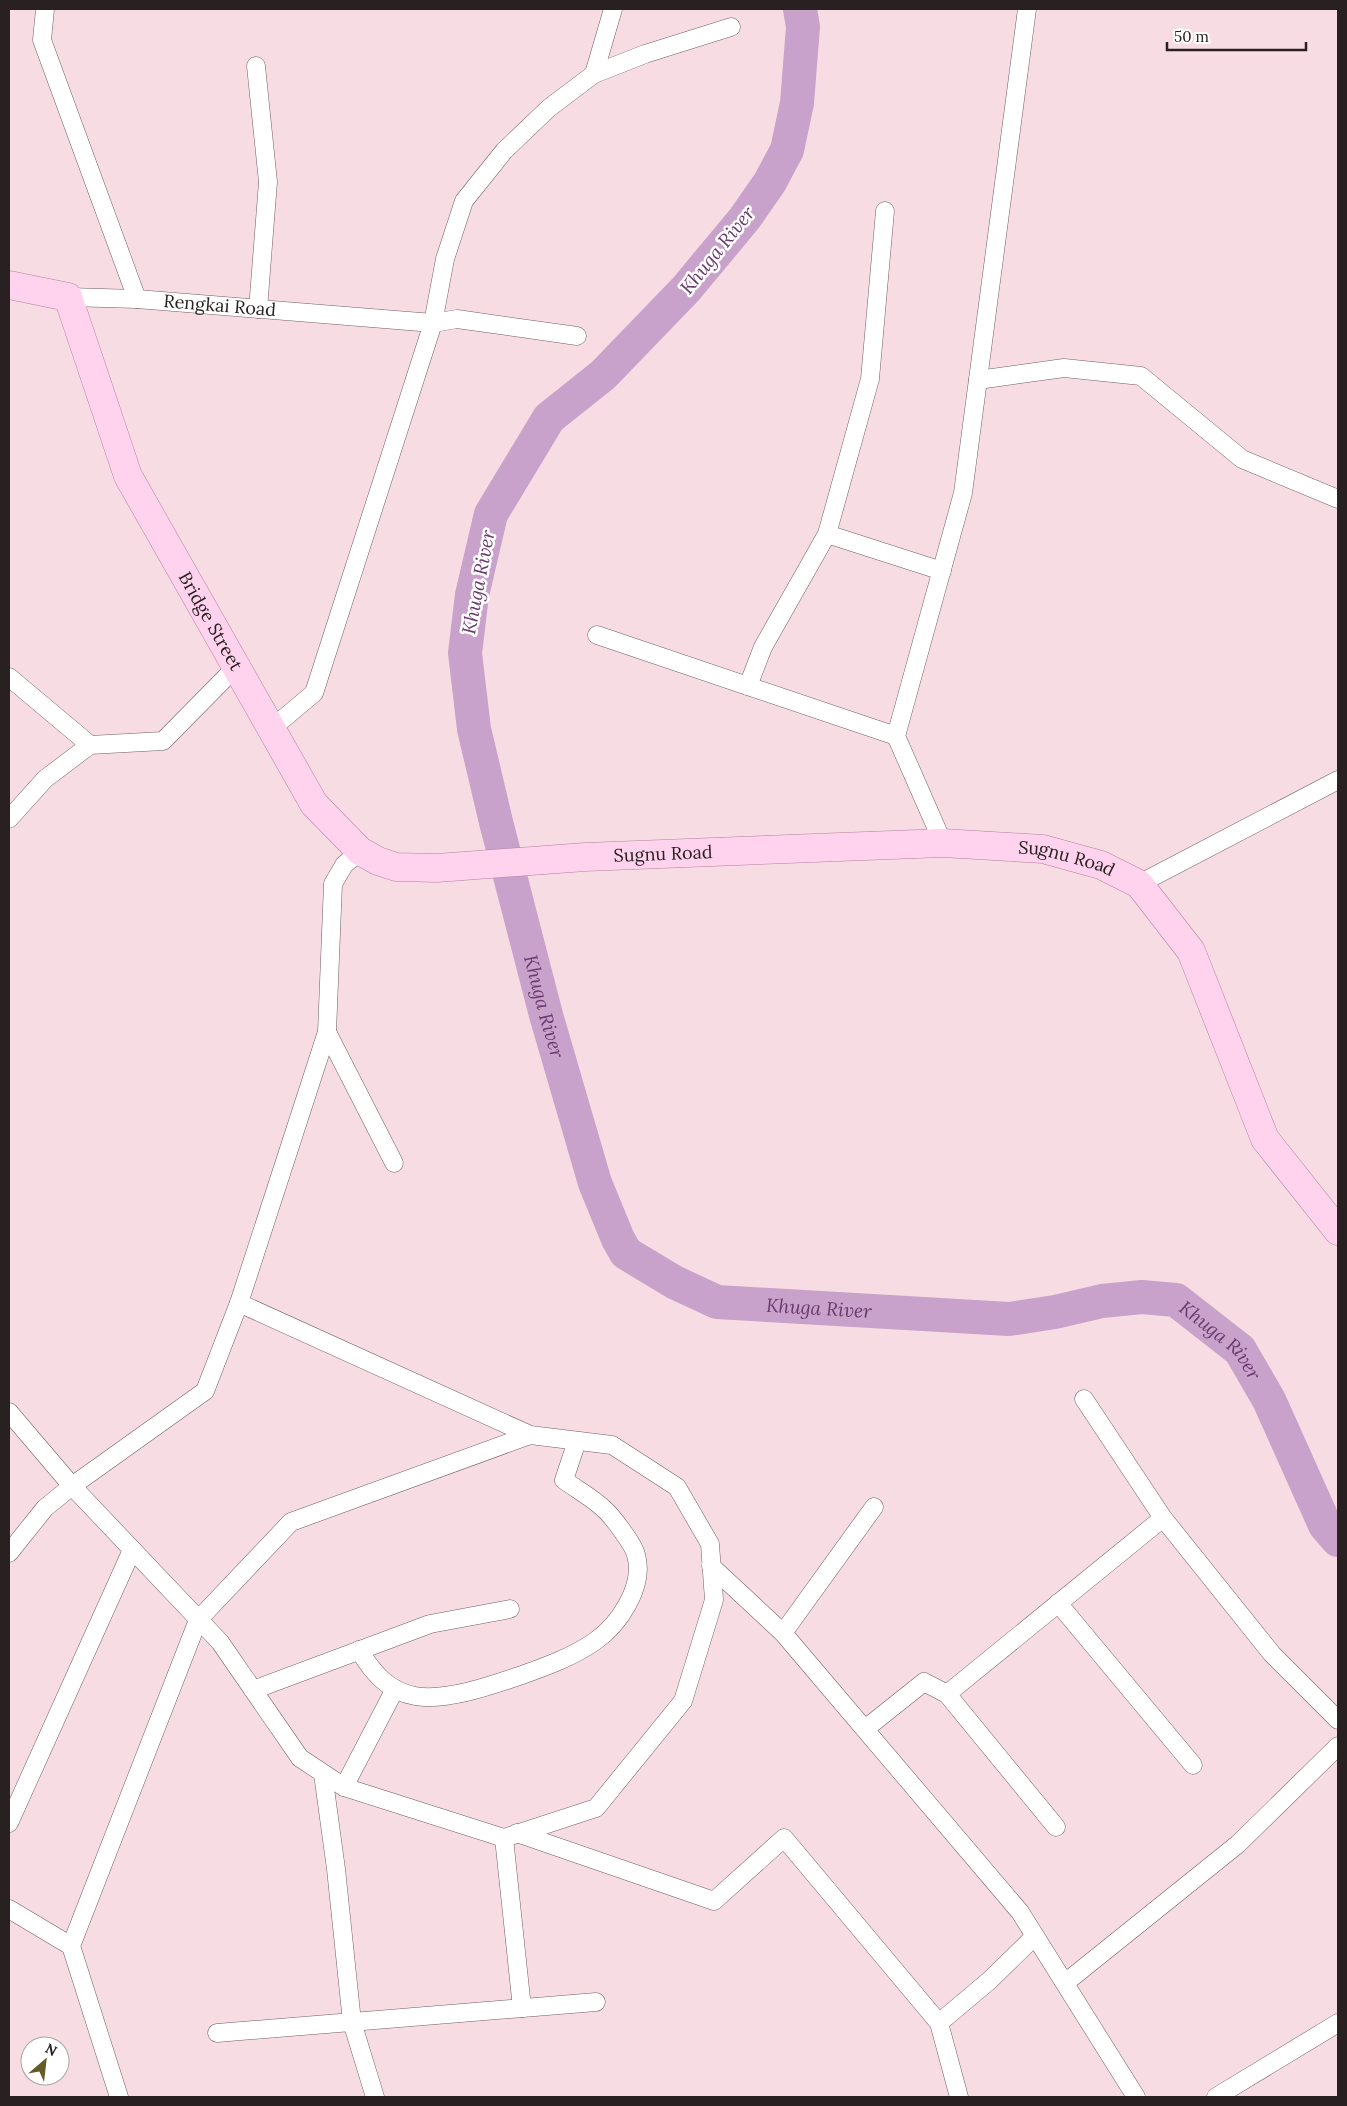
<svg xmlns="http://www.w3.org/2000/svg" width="1347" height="2106" viewBox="0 0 1347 2106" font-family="Lora,serif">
<rect width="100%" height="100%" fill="#f7dde3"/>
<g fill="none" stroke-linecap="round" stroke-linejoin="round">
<path stroke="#c8a2cb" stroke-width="34" id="s1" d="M800,9L803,27L797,103L787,150L770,182L745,218L686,289L603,375L549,418L491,514L472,595L465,653L474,729L496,822L546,1015L595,1183L618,1239L626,1253L674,1282L717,1302L1009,1319L1055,1312L1102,1301L1142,1297L1176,1300L1240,1350L1269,1400L1325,1525L1338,1540"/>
<defs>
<g id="street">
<polyline points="45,9 42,40 137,299"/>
<polyline points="256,66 268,182 258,309"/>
<polyline points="594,74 613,9"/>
<path id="s2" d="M68,297L137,299L433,323L457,319L577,336"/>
<polyline points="978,380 1064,368 1141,376 1242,459 1338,499"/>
<polyline points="827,534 942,571"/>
<polyline points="597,635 896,736"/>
<polyline points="9,677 90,745"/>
<polyline points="748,686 763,647 827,534 870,379 885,211"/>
<polyline points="271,729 314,693 433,323 445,259 464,201 504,151 549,108 594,74 645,54 731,27"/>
<polyline points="9,819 45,779 90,745 163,741 236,667"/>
<polyline points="943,843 896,736 963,493 1027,9"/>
<polyline points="1139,884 1338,780"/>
<polyline points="327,1032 394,1163"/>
<polyline points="1084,1399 1163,1518 1272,1654 1338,1720"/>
<polyline points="9,1412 72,1486 220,1642 300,1758 344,1787 504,1838 596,1808 683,1701 714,1600 710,1544 677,1487 612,1445 530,1435 239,1303"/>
<polyline points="9,1553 45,1508 72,1486 205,1391 239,1303 327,1032 333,884 344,865 360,851"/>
<polyline points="711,1566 783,1633 1020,1912 1136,2097"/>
<polyline points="1058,1603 1193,1765"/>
<polyline points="783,1633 874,1507"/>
<path d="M359,1650C373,1673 388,1691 415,1696C445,1702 493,1685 522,1675C547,1666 572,1657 594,1642C619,1625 645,1586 636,1555C634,1545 612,1516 604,1509C593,1498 576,1489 564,1480L577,1441"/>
<polyline points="253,1690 430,1624 510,1609"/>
<polyline points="947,1694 1056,1827"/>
<polyline points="865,1729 924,1682 947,1694 1163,1518"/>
<polyline points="323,1774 336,1869 352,2022 375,2097"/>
<polyline points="344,1787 395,1689"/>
<polyline points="9,1823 132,1550"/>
<polyline points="517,1833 714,1901 784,1838 939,2023 959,2097"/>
<polyline points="504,1838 522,2008"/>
<polyline points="9,1909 71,1946"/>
<polyline points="1065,1983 1238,1844 1338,1746"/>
<polyline points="939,2023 990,1980 1035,1936"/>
<polyline points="217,2033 596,2002"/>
<polyline points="119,2097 71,1946 198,1620 291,1522 530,1435"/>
<polyline points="1216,2097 1338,2023"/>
</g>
<g id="primary">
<path id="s3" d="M9,285L68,297L128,476L314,804L360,851L378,861L396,867L437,868L585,857L943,843L1043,849L1101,865L1139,884L1191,951L1265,1139L1338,1231"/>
</g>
</defs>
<use href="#street" stroke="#735d63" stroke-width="19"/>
<use href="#primary" stroke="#b4809e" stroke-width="29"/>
<use href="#street" stroke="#fff" stroke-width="18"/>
<use href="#primary" stroke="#ffd2ed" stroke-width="28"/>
</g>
<g text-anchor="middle" stroke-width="5" stroke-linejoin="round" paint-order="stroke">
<g font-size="18" fill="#292022" stroke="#fff">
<text dy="6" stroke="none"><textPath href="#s2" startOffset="152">Rengkai Road</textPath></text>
<text dy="6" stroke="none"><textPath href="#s3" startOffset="416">Bridge Street</textPath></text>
<text dy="6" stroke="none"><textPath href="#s3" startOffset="999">Sugnu Road</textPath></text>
<text dy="6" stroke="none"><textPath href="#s3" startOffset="1404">Sugnu Road</textPath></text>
</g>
<g font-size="19" font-style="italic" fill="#693a6e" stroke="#fff">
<text transform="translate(717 250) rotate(-51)" y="7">Khuga River</text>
<text transform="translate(478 582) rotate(-79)" y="7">Khuga River</text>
<text dy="7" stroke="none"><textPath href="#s1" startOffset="1120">Khuga River</textPath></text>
<text dy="7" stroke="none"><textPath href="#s1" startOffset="1586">Khuga River</textPath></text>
<text dy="7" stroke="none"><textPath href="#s1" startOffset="2006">Khuga River</textPath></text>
</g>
</g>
<rect width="1347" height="2106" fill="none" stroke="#292022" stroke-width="20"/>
<g transform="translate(45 2061) rotate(28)"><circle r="24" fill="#ffffff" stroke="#a9a6a7"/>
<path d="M0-4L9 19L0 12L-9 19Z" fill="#665b28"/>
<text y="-8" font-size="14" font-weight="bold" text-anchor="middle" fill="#292022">N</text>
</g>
<path d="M1167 42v8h139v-8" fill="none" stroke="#292022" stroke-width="2.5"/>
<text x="1174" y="42" font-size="15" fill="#292022" stroke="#ffffff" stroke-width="4" paint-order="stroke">50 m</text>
</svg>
